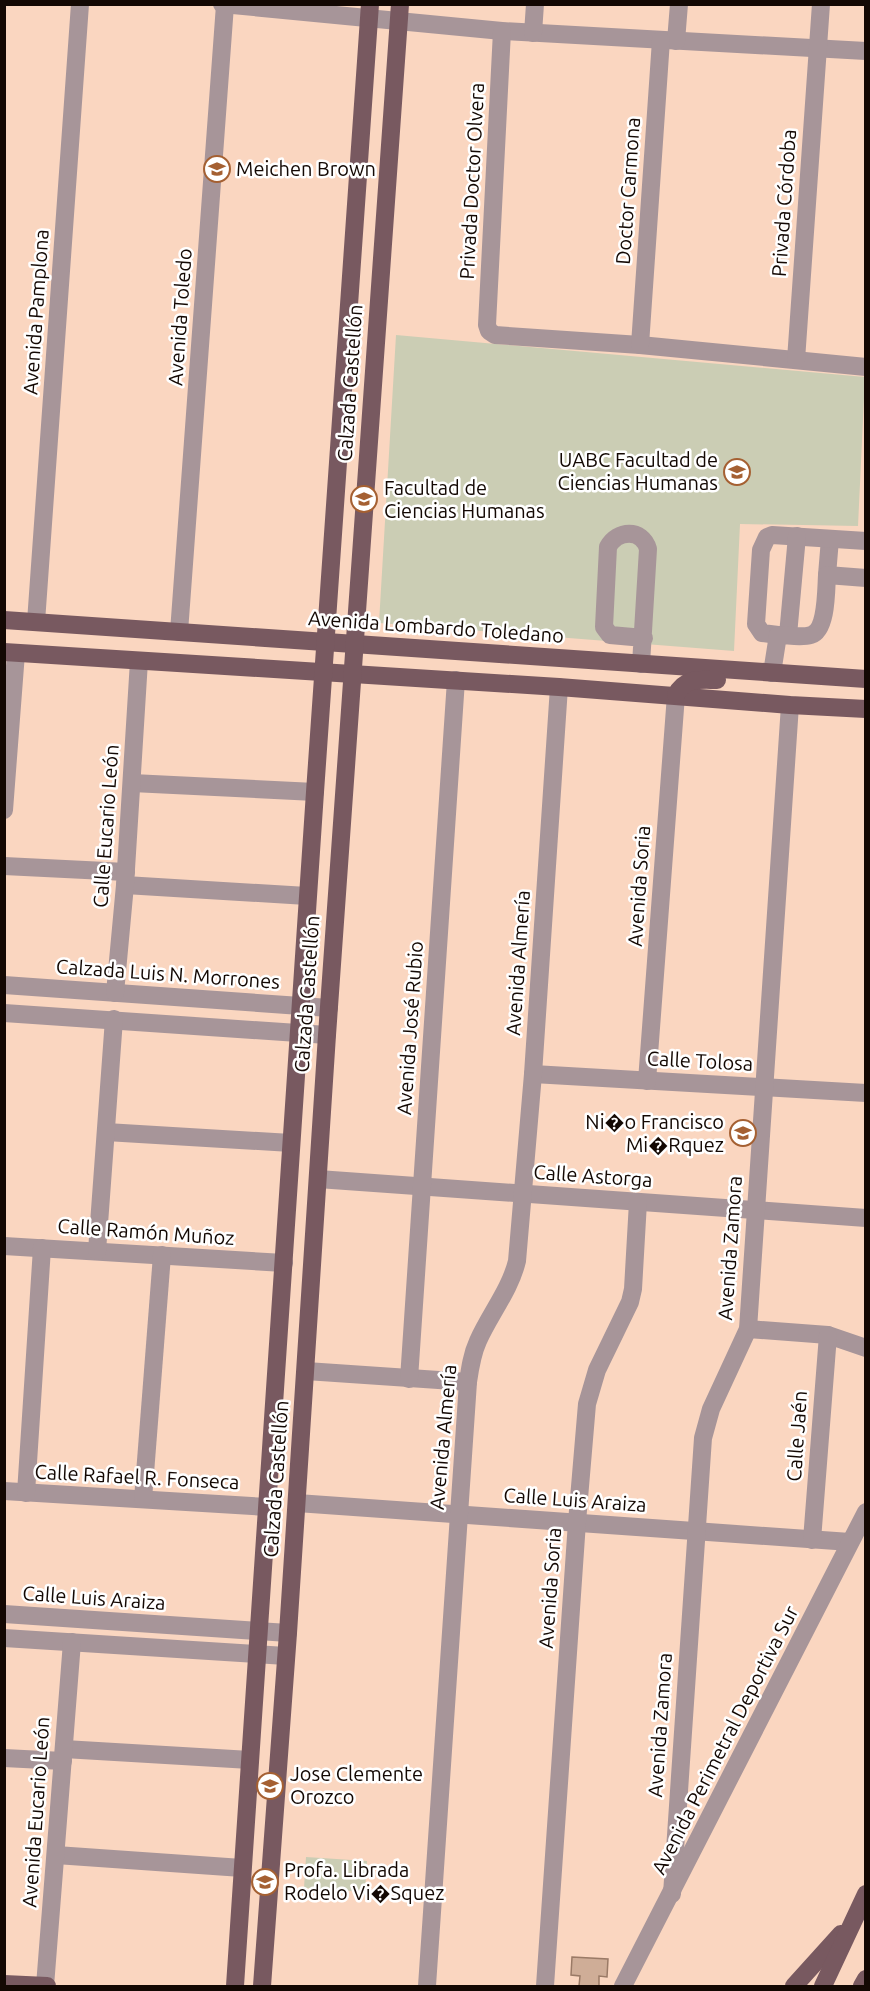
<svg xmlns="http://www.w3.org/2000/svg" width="870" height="1991" viewBox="0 0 870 1991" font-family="Ubuntu,sans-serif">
<rect width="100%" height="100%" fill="#fad6c0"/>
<g fill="#cbcdb4">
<polygon points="396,335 865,377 858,526 740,524 734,651 379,623"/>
<polygon points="306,1857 367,1861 365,1892 304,1888"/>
</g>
<polygon fill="#cfad97" stroke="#9a7a66" stroke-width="1.5" points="572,1957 608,1959 607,1977 599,1976 599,1986 579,1986 580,1976 571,1975"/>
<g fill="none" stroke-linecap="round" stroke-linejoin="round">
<g stroke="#a79599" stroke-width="18">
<polyline points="222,4 502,31 866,51"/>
<polyline points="502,31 487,325 489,331 495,335 640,345 866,367"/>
<polyline points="533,33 535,4"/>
<polyline points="676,41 679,4"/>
<polyline points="640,345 661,40"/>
<polyline points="796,360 821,4"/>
<polyline points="827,575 830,539"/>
<polyline points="36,622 80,4"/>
<polyline points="179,632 225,5"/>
<polyline points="778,635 762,633 756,624 761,550 767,537 772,535 866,541"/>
<polyline points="788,635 797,536"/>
<path d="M641,664L648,549C642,528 617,530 608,547L604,627L610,635L644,638"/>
<path d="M772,673L778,635C788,635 801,638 811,635C827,630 826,590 827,575L866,578"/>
<polyline points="132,783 315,792"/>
<polyline points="4,810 16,653"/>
<polyline points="4,866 126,872"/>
<polyline points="125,885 307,896"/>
<polyline points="4,985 329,1008"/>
<polyline points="115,993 125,885 139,661"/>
<polyline points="4,1013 327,1035"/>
<polyline points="533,1074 866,1093"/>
<polyline points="647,1081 676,695"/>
<polyline points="106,1132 291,1143"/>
<polyline points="318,1179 866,1218"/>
<polyline points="4,1246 284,1263"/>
<polyline points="97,1251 114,1019"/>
<polyline points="748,1329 828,1335 866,1348"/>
<polyline points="306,1371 468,1382"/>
<polyline points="409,1379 456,680"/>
<polyline points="4,1491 267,1507"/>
<polyline points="26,1493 42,1248"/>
<polyline points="143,1499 162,1255"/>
<polyline points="297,1503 850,1542"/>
<polyline points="812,1540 828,1335"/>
<polyline points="4,1614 288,1633"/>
<polyline points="4,1638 286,1656"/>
<polyline points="64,1749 250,1760"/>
<polyline points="4,1758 63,1761"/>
<polyline points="56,1855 242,1868"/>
<polyline points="672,1894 703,1438 711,1409 748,1329 790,705"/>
<polyline points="45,1986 72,1642"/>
<path d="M427,1986L468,1382C470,1368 472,1354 478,1341C490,1314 510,1290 517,1261L533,1074L559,687"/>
<polyline points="545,1986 577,1522 587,1404 597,1370 630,1302 633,1289 638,1202"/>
<polyline points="623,1986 866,1512"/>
</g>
<g stroke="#785960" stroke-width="18">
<polyline points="4,620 866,679"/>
<polyline points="4,652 559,687 790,705 866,709"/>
<path d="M676,695C685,677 700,680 717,680"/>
<polyline points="4,1984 47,1986"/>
<polyline points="235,1986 315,792 370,4"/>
<polyline points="262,1986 288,1633 327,1035 400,4"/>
<polyline points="794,1986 841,1934"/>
<polyline points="823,1986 866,1894"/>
<polyline points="862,1986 866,1979"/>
</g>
</g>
<defs>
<symbol id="school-ring" viewBox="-11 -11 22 22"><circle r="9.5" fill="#fff" stroke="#a56032" stroke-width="1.5"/><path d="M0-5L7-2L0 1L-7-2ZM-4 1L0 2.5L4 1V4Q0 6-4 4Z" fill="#a56032"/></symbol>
<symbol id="university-ring" viewBox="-11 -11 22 22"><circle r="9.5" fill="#fff" stroke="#a56032" stroke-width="1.5"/><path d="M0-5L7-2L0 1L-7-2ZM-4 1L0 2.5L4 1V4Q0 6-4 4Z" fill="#a56032"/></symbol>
</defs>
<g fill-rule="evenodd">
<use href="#school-ring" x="202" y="154" width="30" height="30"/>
<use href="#school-ring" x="722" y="457" width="30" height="30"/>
<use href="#university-ring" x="349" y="484" width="30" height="30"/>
<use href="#school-ring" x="728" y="1118" width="30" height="30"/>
<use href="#school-ring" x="255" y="1771" width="30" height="30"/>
<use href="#school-ring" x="250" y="1867" width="30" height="30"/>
</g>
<g text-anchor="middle" stroke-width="5" stroke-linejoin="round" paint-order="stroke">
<g font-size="20" fill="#130803" stroke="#fff" text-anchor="start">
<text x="236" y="176">Meichen Brown</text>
<text x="718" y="467" text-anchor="end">UABC Facultad de<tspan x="718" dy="23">Ciencias Humanas</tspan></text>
<text x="384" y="495">Facultad de<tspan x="384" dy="23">Ciencias Humanas</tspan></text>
<text x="724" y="1129" text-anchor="end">Ni�o Francisco<tspan x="724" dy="23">Mi�Rquez</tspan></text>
<text x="290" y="1781">Jose Clemente<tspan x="290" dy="23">Orozco</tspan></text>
<text x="284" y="1877">Profa. Librada<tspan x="284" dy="23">Rodelo Vi�Squez</tspan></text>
</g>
<g font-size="20" fill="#130803" stroke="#fff">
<text transform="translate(472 181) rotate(-87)" y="7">Privada Doctor Olvera</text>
<text transform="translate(628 191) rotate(-86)" y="7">Doctor Carmona</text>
<text transform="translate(784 203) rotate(-86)" y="7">Privada Córdoba</text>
<text transform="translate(36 312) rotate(-86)" y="7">Avenida Pamplona</text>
<text transform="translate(180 317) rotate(-86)" y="7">Avenida Toledo</text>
<text transform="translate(350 383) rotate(-86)" y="7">Calzada Castellón</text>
<text transform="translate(436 627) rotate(4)" y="7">Avenida Lombardo Toledano</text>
<text transform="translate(106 826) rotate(-86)" y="7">Calle Eucario León</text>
<text transform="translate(639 886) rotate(-86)" y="7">Avenida Soria</text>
<text transform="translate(518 963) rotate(-86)" y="7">Avenida Almería</text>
<text transform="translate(168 974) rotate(4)" y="7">Calzada Luis N. Morrones</text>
<text transform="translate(307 994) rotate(-86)" y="7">Calzada Castellón</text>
<text transform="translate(410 1028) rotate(-86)" y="7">Avenida José Rubio</text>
<text transform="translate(700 1061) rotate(3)" y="7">Calle Tolosa</text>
<text transform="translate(593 1176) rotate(4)" y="7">Calle Astorga</text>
<text transform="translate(146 1232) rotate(4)" y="7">Calle Ramón Muñoz</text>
<text transform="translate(730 1248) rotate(-86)" y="7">Avenida Zamora</text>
<text transform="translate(797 1436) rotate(-86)" y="7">Calle Jaén</text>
<text transform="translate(443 1437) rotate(-85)" y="7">Avenida Almería</text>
<text transform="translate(137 1477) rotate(3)" y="7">Calle Rafael R. Fonseca</text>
<text transform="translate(276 1479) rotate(-86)" y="7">Calzada Castellón</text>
<text transform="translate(575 1500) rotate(4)" y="7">Calle Luis Araiza</text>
<text transform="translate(550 1588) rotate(-86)" y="7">Avenida Soria</text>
<text transform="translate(94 1598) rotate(4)" y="7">Calle Luis Araiza</text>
<text transform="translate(660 1725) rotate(-86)" y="7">Avenida Zamora</text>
<text transform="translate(725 1740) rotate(-63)" y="7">Avenida Perimetral Deportiva Sur</text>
<text transform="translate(36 1812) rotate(-86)" y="7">Avenida Eucario León</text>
</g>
</g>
<rect width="870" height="1991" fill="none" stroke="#130803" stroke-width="12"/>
</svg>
